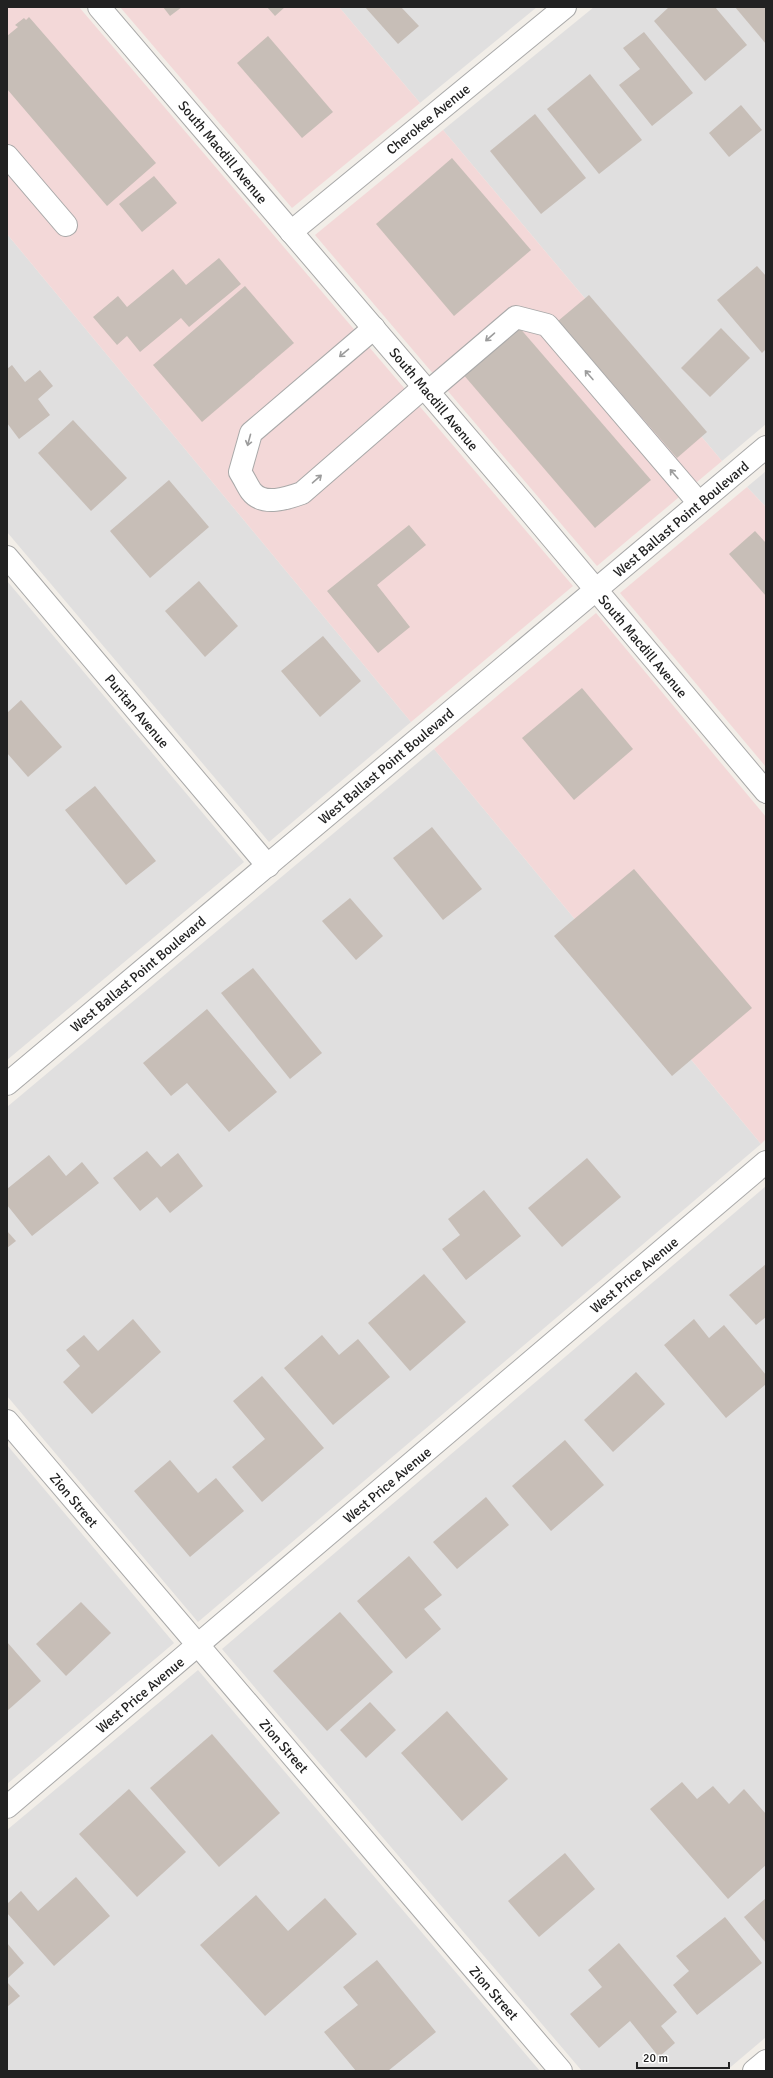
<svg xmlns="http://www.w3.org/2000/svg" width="773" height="2078" viewBox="0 0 773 2078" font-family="Signika,sans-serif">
<rect width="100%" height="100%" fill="#f2eee8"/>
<g fill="#e0dfdf">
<polygon points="339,7 537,7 420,103"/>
<polygon points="594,7 766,7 766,424 722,461 443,130"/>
<polygon points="7,234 411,722 269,842 7,532"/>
<polygon points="766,471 766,507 747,487"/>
<polygon points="7,581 244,862 7,1060"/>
<polygon points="434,749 761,1144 198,1622 7,1396 7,1107"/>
<polygon points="766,1186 766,2037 726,2071 582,2071 222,1649"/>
<polygon points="7,1445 174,1643 7,1784"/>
<polygon points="198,1670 540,2071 7,2071 7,1830"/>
</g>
<g fill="#f3d8d8">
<polygon points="7,7 79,7 573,586 411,722 7,234"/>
<polygon points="120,7 339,7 420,103 292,208"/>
<polygon points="443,130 722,461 597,566 315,235"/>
<polygon points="747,487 766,507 766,767 620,593"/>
<polygon points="596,613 766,817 766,1139 761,1144 434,749"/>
</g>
<g fill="#c7beb7">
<polygon points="163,7 182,7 170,16"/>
<polygon points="267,7 285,7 275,16"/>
<polygon points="365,7 401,7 419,26 398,44"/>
<polygon points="669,7 715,7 747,45 705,81 654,21"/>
<polygon points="735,7 766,7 766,44"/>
<polygon points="29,17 156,163 107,206 7,89 7,36 18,27 15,25 24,18 26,20"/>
<polygon points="644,32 693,93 652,126 619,85 640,69 623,48"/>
<polygon points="268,36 333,112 302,138 237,63"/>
<polygon points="590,74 642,140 599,174 547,109"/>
<polygon points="741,105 762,130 729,157 709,133"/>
<polygon points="535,114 586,178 541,214 490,151"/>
<polygon points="452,158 531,250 454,316 376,224"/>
<polygon points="154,176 177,203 142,232 119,204"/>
<polygon points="219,258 241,284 189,327 181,318 140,352 127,336 117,345 93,317 118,296 127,307 173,269 186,285"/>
<polygon points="757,266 766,276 766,349 762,353 717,300"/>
<polygon points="245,286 294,343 202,422 153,365"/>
<polygon points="589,295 707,432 677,458 558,321"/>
<polygon points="518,326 651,480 595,528 462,373"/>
<polygon points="721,328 750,358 710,397 681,368"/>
<polygon points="12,365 25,382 40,370 53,386 38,399 50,415 19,439 7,423 7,369"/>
<polygon points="73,420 127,478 91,511 38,453"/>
<polygon points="169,480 209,527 150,578 110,531"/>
<polygon points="409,525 426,545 377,585 410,627 378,653 327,591"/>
<polygon points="755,531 766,543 766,596 729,554"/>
<polygon points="199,581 238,626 205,657 165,611"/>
<polygon points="323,636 361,681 320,717 281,671"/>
<polygon points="582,688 633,749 574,800 522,738"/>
<polygon points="21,700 62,747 28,777 7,753 7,713"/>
<polygon points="95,786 156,861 126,885 65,810"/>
<polygon points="432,827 482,889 443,920 393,858"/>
<polygon points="634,869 752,1008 672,1076 554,936"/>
<polygon points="350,898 383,936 356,960 322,921"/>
<polygon points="253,968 322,1053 290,1079 221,993"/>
<polygon points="207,1009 277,1092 229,1132 187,1083 171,1096 143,1063"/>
<polygon points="147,1151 161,1167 178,1153 203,1186 170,1213 157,1197 140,1211 113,1178"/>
<polygon points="49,1155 66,1176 82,1162 99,1183 32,1236 7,1205 7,1189"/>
<polygon points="587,1158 621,1197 562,1247 528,1208"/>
<polygon points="484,1190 521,1236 466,1280 442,1249 460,1235 448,1219"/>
<polygon points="7,1231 16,1241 7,1248"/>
<polygon points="766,1264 766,1317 756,1325 729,1295"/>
<polygon points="424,1274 466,1322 410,1371 368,1323"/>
<polygon points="133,1319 161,1352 92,1414 63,1382 80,1366 66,1350 84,1335 98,1351"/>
<polygon points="694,1319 709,1338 724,1325 766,1375 766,1384 726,1418 664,1345"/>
<polygon points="322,1335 339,1355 358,1339 390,1377 333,1425 284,1368"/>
<polygon points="636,1372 665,1404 613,1452 584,1420"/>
<polygon points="262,1376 324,1448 262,1502 232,1467 265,1439 233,1401"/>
<polygon points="565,1440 604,1485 551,1531 512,1486"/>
<polygon points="170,1460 198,1493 216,1478 244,1511 190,1557 134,1491"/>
<polygon points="486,1497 509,1525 457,1569 433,1542"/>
<polygon points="409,1556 442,1595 424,1609 441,1629 406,1659 357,1601"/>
<polygon points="81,1602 111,1633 66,1676 36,1644"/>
<polygon points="340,1612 393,1672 327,1731 273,1671"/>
<polygon points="7,1642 41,1681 7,1711"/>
<polygon points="370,1702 396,1730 366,1758 340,1730"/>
<polygon points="447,1711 508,1779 462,1821 401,1753"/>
<polygon points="212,1734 280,1813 219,1867 150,1788"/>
<polygon points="682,1782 697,1799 713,1786 729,1804 744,1789 766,1814 766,1865 728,1899 650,1809"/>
<polygon points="129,1789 186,1852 137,1897 79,1834"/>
<polygon points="565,1853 595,1889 539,1937 508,1901"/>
<polygon points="76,1877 110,1916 54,1966 7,1913 7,1904 21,1891 38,1911"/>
<polygon points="256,1895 288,1931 325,1898 357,1934 265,2016 200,1945"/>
<polygon points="766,1898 766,1943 744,1917"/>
<polygon points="725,1917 762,1963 697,2015 673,1985 689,1971 676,1956"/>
<polygon points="7,1943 24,1963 7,1979"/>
<polygon points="619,1943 677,2012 661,2026 675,2043 659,2057 630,2021 599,2048 570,2014 602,1987 588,1970"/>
<polygon points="377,1960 436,2032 388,2071 356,2071 324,2032 358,2005 343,1987"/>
<polygon points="7,1982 20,1996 7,2007"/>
</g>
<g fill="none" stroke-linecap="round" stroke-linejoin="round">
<defs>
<g id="minor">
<polyline points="99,7 523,503 766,792"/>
<polyline points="7,156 66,225"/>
<polyline points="291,232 565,7"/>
<path d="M374,328L251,433L240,472C244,478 247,485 251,491C263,507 288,498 302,493L424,387"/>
<polyline points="428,392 516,317 547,325 699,503"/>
<polyline points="7,557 268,866"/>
<polyline points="7,1084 766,447"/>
<polyline points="7,1421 561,2071"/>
<polyline points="7,1807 766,1162"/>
<polyline points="754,2071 766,2061"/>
</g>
</defs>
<use href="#minor" stroke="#a9a9a9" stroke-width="24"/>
<use href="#minor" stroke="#fff" stroke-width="22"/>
</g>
<defs><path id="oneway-shaft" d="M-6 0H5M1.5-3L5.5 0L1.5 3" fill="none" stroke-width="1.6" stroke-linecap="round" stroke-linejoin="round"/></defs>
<g stroke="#9c9c9c">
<use href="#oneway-shaft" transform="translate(490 337) rotate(139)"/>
<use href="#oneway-shaft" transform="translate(344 353) rotate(140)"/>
<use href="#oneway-shaft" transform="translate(589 375) rotate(-131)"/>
<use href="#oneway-shaft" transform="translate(249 440) rotate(105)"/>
<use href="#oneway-shaft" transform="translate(674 474) rotate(-131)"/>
<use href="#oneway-shaft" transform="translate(317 479) rotate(-41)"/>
</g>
<g text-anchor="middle" stroke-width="4" stroke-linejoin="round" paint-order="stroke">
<g font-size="14" fill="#222" stroke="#fff">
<text transform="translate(428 119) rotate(-39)" y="5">Cherokee Avenue</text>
<text transform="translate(223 152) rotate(50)" y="5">South Macdill Avenue</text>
<text transform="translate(434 399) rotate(50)" y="5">South Macdill Avenue</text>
<text transform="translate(681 519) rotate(-40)" y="5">West Ballast Point Boulevard</text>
<text transform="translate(643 646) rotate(50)" y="5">South Macdill Avenue</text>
<text transform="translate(137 711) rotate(50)" y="5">Puritan Avenue</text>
<text transform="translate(386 766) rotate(-40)" y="5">West Ballast Point Boulevard</text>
<text transform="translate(138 974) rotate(-40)" y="5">West Ballast Point Boulevard</text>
<text transform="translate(634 1275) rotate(-40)" y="5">West Price Avenue</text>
<text transform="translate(387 1485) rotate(-40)" y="5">West Price Avenue</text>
<text transform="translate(74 1500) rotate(50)" y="5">Zion Street</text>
<text transform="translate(140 1695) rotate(-40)" y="5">West Price Avenue</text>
<text transform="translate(284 1746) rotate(49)" y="5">Zion Street</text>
<text transform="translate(494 1993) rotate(49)" y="5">Zion Street</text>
</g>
</g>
<rect width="773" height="2078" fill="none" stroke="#222222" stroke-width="16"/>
<path d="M637 2062v6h92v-6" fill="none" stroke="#222222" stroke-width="2"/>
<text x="643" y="2062" font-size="12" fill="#222222" stroke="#ffffff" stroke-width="3" paint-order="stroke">20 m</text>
</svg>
